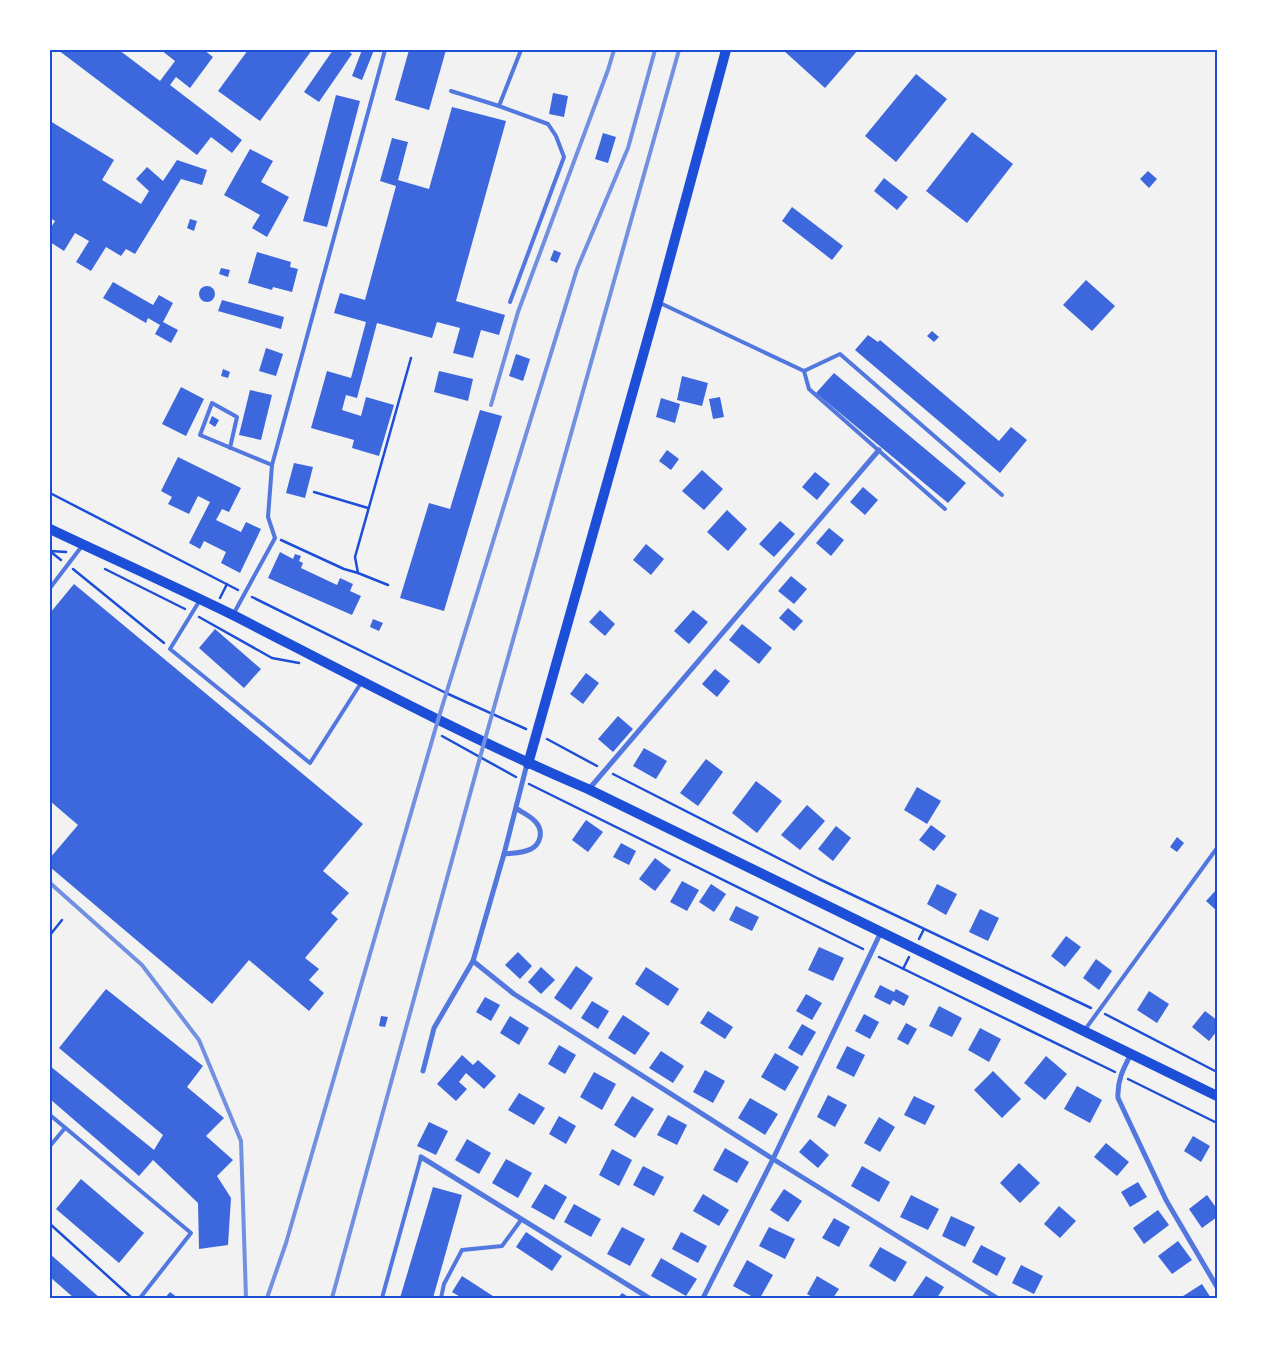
<svg xmlns="http://www.w3.org/2000/svg" width="1267" height="1348" viewBox="0 0 1267 1348" font-family="'Crimson Pro',serif">
<rect width="100%" height="100%" fill="#f2f2f2"/>
<g fill="#3d67dc">
<polygon points="58,50 119,50 160,81 175,61 161,50 204,50 213,57 190,88 176,77 170,85 242,140 232,153 211,137 197,155"/>
<polygon points="248,50 312,50 260,121 218,91"/>
<polygon points="333,50 347,50 352,54 319,102 304,92"/>
<polygon points="362,50 374,50 362,80 352,76"/>
<polygon points="409,50 446,50 429,110 395,100"/>
<polygon points="783,50 858,50 825,88"/>
<polygon points="916,74 947,99 896,162 865,136"/>
<polygon points="553,93 568,96 564,117 549,114"/>
<polygon points="336,95 360,101 327,227 303,221"/>
<polygon points="452,107 506,121 456,301 505,315 499,335 481,330 473,358 453,353 460,328 437,322 432,338 377,323 357,398 346,395 342,410 361,416 366,397 394,405 379,456 352,448 354,440 311,428 327,371 351,378 366,322 334,313 340,293 365,300 396,186 380,181 392,138 408,142 398,180 429,189"/>
<polygon points="50,121 114,160 102,180 141,204 149,191 136,179 147,167 163,181 177,160 207,170 202,185 181,179 135,254 126,249 121,256 106,247 91,271 76,262 89,241 75,233 64,251 50,242 50,229 55,221 50,218"/>
<polygon points="972,132 1013,164 967,223 926,191"/>
<polygon points="603,133 616,137 608,163 595,159"/>
<polygon points="250,149 273,161 261,182 289,197 267,237 252,228 260,215 224,195"/>
<polygon points="1148,171 1157,179 1149,188 1140,179"/>
<polygon points="884,178 908,197 897,210 874,191"/>
<polygon points="792,207 843,246 832,260 782,221"/>
<polygon points="190,219 197,221 194,231 187,228"/>
<polygon points="554,250 561,253 557,263 550,260"/>
<polygon points="257,252 291,262 290,267 298,269 292,292 273,287 272,290 248,283"/>
<polygon points="221,268 230,270 228,277 219,274"/>
<polygon points="1086,280 1115,306 1092,331 1063,305"/>
<polygon points="113,282 153,305 159,295 173,303 163,322 178,330 171,343 155,334 160,325 148,318 146,323 103,298"/>
<circle cx="207" cy="294" r="8"/>
<polygon points="222,300 284,317 281,329 218,311"/>
<polygon points="932,331 939,337 934,342 927,336"/>
<polygon points="868,335 878,342 880,340 999,441 1011,427 1027,440 1000,473 855,350"/>
<polygon points="266,348 283,354 276,376 259,371"/>
<polygon points="516,354 530,359 523,381 509,376"/>
<polygon points="223,369 230,372 228,378 221,376"/>
<polygon points="439,371 473,379 468,401 434,392"/>
<polygon points="834,373 966,483 948,503 816,393"/>
<polygon points="682,376 708,383 702,406 677,400"/>
<polygon points="181,387 204,399 186,436 162,424"/>
<polygon points="250,390 272,395 261,440 239,435"/>
<polygon points="720,397 724,417 713,419 709,399"/>
<polygon points="661,398 680,404 675,423 656,417"/>
<polygon points="480,410 502,416 444,611 400,598 429,503 450,509"/>
<polygon points="212,416 219,420 215,427 209,423"/>
<polygon points="667,450 679,459 671,470 659,461"/>
<polygon points="178,457 241,488 229,512 222,509 216,520 241,532 246,522 261,529 240,573 221,563 226,552 204,541 200,549 189,543 210,502 198,496 189,514 168,504 172,497 161,491"/>
<polygon points="294,463 313,467 305,498 286,493"/>
<polygon points="702,470 723,489 704,510 682,491"/>
<polygon points="815,472 830,484 817,500 802,487"/>
<polygon points="863,487 878,500 865,515 850,502"/>
<polygon points="727,510 747,529 728,551 707,532"/>
<polygon points="780,521 795,534 774,557 759,544"/>
<polygon points="829,528 844,540 831,556 816,543"/>
<polygon points="646,544 664,559 651,575 633,560"/>
<polygon points="280,552 293,559 295,554 301,556 299,561 303,563 301,568 337,585 340,578 353,584 350,591 361,596 352,615 268,578"/>
<polygon points="791,576 807,589 794,604 778,591"/>
<polygon points="74,584 363,824 323,871 349,893 331,913 338,919 305,958 319,969 309,980 324,993 309,1011 249,960 212,1004 50,867 50,858 78,825 50,801 50,613"/>
<polygon points="788,608 803,621 794,631 779,618"/>
<polygon points="600,610 615,624 605,636 589,622"/>
<polygon points="693,610 708,622 689,644 674,631"/>
<polygon points="373,619 383,623 379,631 370,627"/>
<polygon points="742,624 772,648 759,664 729,640"/>
<polygon points="215,629 261,669 244,688 199,648"/>
<polygon points="715,669 730,681 717,697 702,684"/>
<polygon points="586,673 599,683 583,704 570,694"/>
<polygon points="618,716 633,729 613,752 598,739"/>
<polygon points="644,748 667,761 656,779 633,766"/>
<polygon points="706,759 723,772 698,806 680,793"/>
<polygon points="756,781 782,801 757,833 732,813"/>
<polygon points="917,787 941,801 927,824 904,810"/>
<polygon points="807,805 825,821 800,850 781,835"/>
<polygon points="586,820 603,832 588,852 572,840"/>
<polygon points="931,825 946,836 934,851 919,840"/>
<polygon points="836,826 851,838 833,861 818,849"/>
<polygon points="1177,837 1184,843 1177,852 1170,847"/>
<polygon points="621,843 636,851 629,865 613,857"/>
<polygon points="655,858 671,870 655,891 639,879"/>
<polygon points="682,881 699,890 687,911 670,902"/>
<polygon points="711,884 726,894 714,912 699,902"/>
<polygon points="937,884 957,894 946,915 927,904"/>
<polygon points="1217,889 1217,911 1206,901"/>
<polygon points="736,906 759,917 752,931 729,920"/>
<polygon points="980,909 999,918 988,941 969,932"/>
<polygon points="1066,936 1081,947 1065,967 1051,956"/>
<polygon points="819,947 844,958 833,981 808,970"/>
<polygon points="518,952 532,966 520,979 505,965"/>
<polygon points="1096,959 1112,971 1099,990 1083,978"/>
<polygon points="576,966 593,978 571,1010 554,998"/>
<polygon points="541,967 555,980 541,994 528,982"/>
<polygon points="646,967 679,989 668,1006 635,984"/>
<polygon points="880,985 894,992 896,989 909,996 904,1006 893,1000 890,1005 874,997"/>
<polygon points="106,989 203,1066 187,1087 224,1118 206,1136 233,1160 217,1176 231,1198 228,1245 199,1249 198,1203 153,1160 139,1176 50,1099 50,1066 154,1150 163,1135 59,1048"/>
<polygon points="1149,991 1169,1004 1157,1023 1137,1010"/>
<polygon points="806,994 822,1003 812,1020 796,1011"/>
<polygon points="485,997 500,1005 491,1021 476,1012"/>
<polygon points="592,1001 609,1011 598,1029 581,1018"/>
<polygon points="939,1006 962,1018 952,1037 929,1026"/>
<polygon points="708,1011 733,1027 725,1039 700,1023"/>
<polygon points="1205,1011 1217,1020 1217,1031 1209,1041 1192,1027"/>
<polygon points="864,1014 879,1022 870,1039 855,1031"/>
<polygon points="623,1015 650,1033 635,1055 608,1038"/>
<polygon points="381,1016 388,1017 385,1027 379,1026"/>
<polygon points="510,1016 529,1028 519,1045 500,1033"/>
<polygon points="906,1023 917,1029 908,1045 897,1039"/>
<polygon points="802,1024 816,1032 802,1056 788,1048"/>
<polygon points="980,1028 1001,1039 989,1062 968,1050"/>
<polygon points="559,1045 576,1055 565,1074 548,1064"/>
<polygon points="847,1046 865,1055 854,1077 836,1068"/>
<polygon points="661,1051 684,1066 673,1083 649,1068"/>
<polygon points="775,1053 799,1067 785,1091 761,1077"/>
<polygon points="462,1055 473,1065 478,1060 496,1076 484,1089 466,1073 459,1082 467,1089 456,1101 437,1084"/>
<polygon points="1046,1056 1067,1074 1045,1100 1024,1083"/>
<polygon points="705,1070 725,1081 713,1103 693,1092"/>
<polygon points="993,1071 1021,1099 1002,1118 974,1090"/>
<polygon points="594,1072 616,1084 602,1110 580,1097"/>
<polygon points="1077,1086 1102,1100 1090,1123 1064,1109"/>
<polygon points="519,1093 545,1108 534,1125 508,1110"/>
<polygon points="828,1095 847,1105 835,1127 817,1117"/>
<polygon points="632,1096 654,1109 635,1138 614,1125"/>
<polygon points="914,1096 935,1106 925,1125 904,1115"/>
<polygon points="750,1098 778,1114 765,1135 738,1118"/>
<polygon points="668,1115 687,1125 677,1145 657,1135"/>
<polygon points="559,1116 576,1126 566,1144 549,1134"/>
<polygon points="879,1117 895,1127 880,1152 864,1143"/>
<polygon points="429,1122 448,1131 436,1155 417,1146"/>
<polygon points="1193,1136 1210,1146 1201,1162 1184,1151"/>
<polygon points="467,1139 491,1153 479,1174 455,1160"/>
<polygon points="810,1139 829,1155 818,1168 799,1152"/>
<polygon points="1106,1143 1129,1162 1117,1176 1094,1157"/>
<polygon points="725,1148 749,1162 737,1183 713,1170"/>
<polygon points="612,1149 632,1160 619,1186 599,1175"/>
<polygon points="506,1159 532,1173 518,1198 492,1183"/>
<polygon points="1019,1163 1040,1183 1020,1203 1000,1183"/>
<polygon points="643,1166 664,1177 654,1196 633,1185"/>
<polygon points="862,1166 890,1182 879,1202 851,1186"/>
<polygon points="81,1179 144,1233 119,1263 56,1209"/>
<polygon points="1138,1182 1147,1197 1130,1207 1121,1192"/>
<polygon points="545,1184 567,1197 554,1220 531,1207"/>
<polygon points="433,1187 462,1195 433,1298 400,1298"/>
<polygon points="784,1189 802,1201 788,1222 770,1210"/>
<polygon points="703,1194 729,1210 719,1226 693,1211"/>
<polygon points="911,1195 939,1209 928,1230 900,1217"/>
<polygon points="1207,1195 1217,1209 1217,1217 1202,1228 1189,1209"/>
<polygon points="574,1204 601,1219 591,1237 564,1222"/>
<polygon points="1059,1206 1076,1221 1060,1238 1044,1224"/>
<polygon points="1158,1210 1169,1225 1144,1244 1133,1228"/>
<polygon points="951,1216 975,1227 965,1247 942,1236"/>
<polygon points="834,1218 850,1227 839,1247 822,1238"/>
<polygon points="622,1227 645,1239 630,1266 607,1254"/>
<polygon points="769,1227 795,1239 785,1259 759,1246"/>
<polygon points="526,1232 562,1256 552,1271 516,1247"/>
<polygon points="681,1232 707,1246 698,1263 672,1249"/>
<polygon points="1178,1241 1192,1260 1172,1274 1158,1256"/>
<polygon points="981,1245 1006,1258 997,1276 972,1262"/>
<polygon points="880,1247 907,1262 895,1282 869,1266"/>
<polygon points="50,1254 100,1298 74,1298 50,1277"/>
<polygon points="661,1258 697,1279 686,1296 651,1276"/>
<polygon points="747,1260 773,1275 760,1298 755,1298 733,1286"/>
<polygon points="1021,1265 1043,1276 1034,1294 1012,1283"/>
<polygon points="462,1276 496,1298 462,1298 452,1292"/>
<polygon points="817,1276 839,1289 833,1298 814,1298 807,1294"/>
<polygon points="926,1276 944,1287 937,1298 911,1298"/>
<polygon points="1202,1284 1211,1298 1180,1298"/>
<polygon points="170,1292 178,1298 165,1298"/>
<polygon points="622,1293 630,1298 618,1298"/>
</g>
<g fill="none" stroke-linecap="round" stroke-linejoin="round">
<g stroke="#1d4ed8" stroke-width="2.5">
<polyline points="314,492 368,508"/>
<polyline points="50,493 238,590"/>
<polyline points="281,540 344,569 358,573"/>
<polyline points="50,551 66,552"/>
<polyline points="51,552 61,560"/>
<polyline points="73,569 164,643"/>
<polyline points="105,569 185,609"/>
<polyline points="388,585 358,573 355,557 411,358"/>
<polyline points="252,597 446,693 526,729"/>
<polyline points="220,598 227,584"/>
<polyline points="199,617 272,658 299,663"/>
<polyline points="442,736 516,777"/>
<polyline points="547,739 597,766"/>
<polyline points="613,774 819,879 1091,1008"/>
<polyline points="529,784 863,949"/>
<polyline points="50,935 62,920"/>
<polyline points="919,939 924,929"/>
<polyline points="879,957 1115,1072"/>
<polyline points="903,969 909,957"/>
<polyline points="1105,1014 1217,1072"/>
<polyline points="1128,1079 1217,1123"/>
<polyline points="50,1224 132,1298"/>
</g>
<g stroke="#5277de" stroke-width="4">
<polyline points="451,91 499,106"/>
<polyline points="510,302 564,157 556,136 548,124 499,106 521,50"/>
<polyline points="660,303 804,371 809,389 945,509"/>
<polyline points="804,371 840,354 1002,495"/>
<polyline points="230,448 237,417 212,403 200,435 272,465"/>
<polyline points="50,588 82,546"/>
<polyline points="200,600 170,649 310,763 361,683"/>
<polyline points="234,613 275,538 268,517 272,465 385,50"/>
<polyline points="1084,1031 1217,848"/>
<polyline points="50,1115 191,1233 140,1298"/>
<polyline points="50,1146 65,1128"/>
<polyline points="382,1298 421,1157"/>
<polyline points="441,1298 444,1284 462,1250 502,1246 521,1220"/>
</g>
<g stroke="#5277de" stroke-width="5">
<polyline points="589,789 879,450"/>
<path d="M504,854C513,853 524,853 531,849C537,846 539,842 540,837C543,822 527,815 517,809"/>
<polyline points="473,961 514,994 773,1159 997,1298"/>
<path d="M1131,1054C1123,1069 1117,1081 1118,1098L1166,1200L1217,1287"/>
<polyline points="423,1071 434,1028 473,961 504,854 527,764"/>
<polyline points="421,1157 649,1298"/>
<polyline points="703,1298 773,1159 881,932"/>
</g>
<g stroke="#1d4ed8" stroke-width="10">
<path d="M50,529C111,558 174,586 235,616C352,676 468,738 588,789L1217,1096"/>
<polyline points="528,764 658,302 726,50"/>
</g>
<g stroke="#7290e2" stroke-width="4">
<polyline points="491,405 518,312 608,70 614,50"/>
<polyline points="50,883 142,965 199,1040 241,1141 246,1298"/>
<polyline points="267,1298 286,1243 438,720 577,269 628,148 655,50"/>
<polyline points="332,1298 484,743 679,50"/>
</g>
</g>
<rect width="1267" height="1348" fill="none" stroke="#ffffff" stroke-width="102"/>
<rect x="51" y="51" width="1165" height="1246" fill="none" stroke="#1d4ed8" stroke-width="2"/>
</svg>
